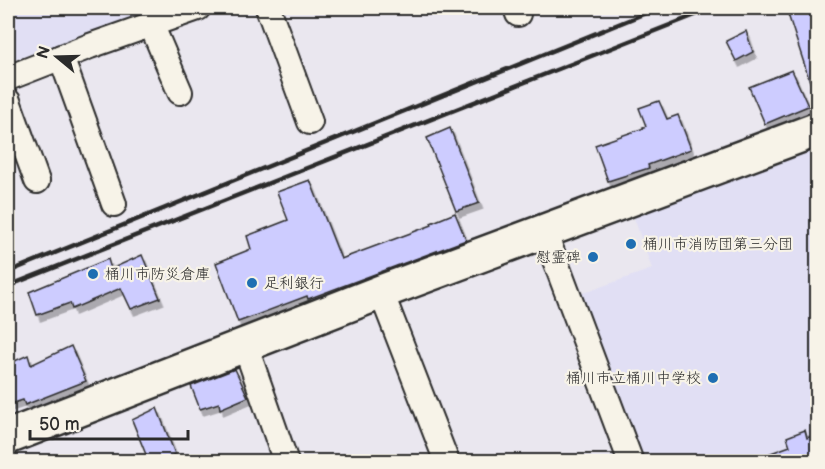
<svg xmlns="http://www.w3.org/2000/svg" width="825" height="469" viewBox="0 0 825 469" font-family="'Balsamiq Sans','Klee One',sans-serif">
<defs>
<filter id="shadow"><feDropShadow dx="3.5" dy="6" stdDeviation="0" flood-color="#0004"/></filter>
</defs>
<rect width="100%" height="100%" fill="#eae7ef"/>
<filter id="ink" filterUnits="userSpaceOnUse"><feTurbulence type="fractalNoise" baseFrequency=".0167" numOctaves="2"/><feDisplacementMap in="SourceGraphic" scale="12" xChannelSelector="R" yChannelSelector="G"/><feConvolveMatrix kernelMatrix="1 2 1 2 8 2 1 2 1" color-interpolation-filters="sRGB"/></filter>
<g filter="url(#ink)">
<g fill="#e1dff4">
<polygon points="8,8 160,8 8,62"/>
<polygon points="817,149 817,461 639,461 580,294 652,269 633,215"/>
</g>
<g fill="#cdccff" stroke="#2b2b2b" stroke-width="1.5" filter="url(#shadow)">
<polygon points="786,8 818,8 818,94 814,94"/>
<polygon points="746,31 753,52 736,61 726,41"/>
<polygon points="792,70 808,106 765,124 749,87"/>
<polygon points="659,101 667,119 678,115 691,149 648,165 649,168 608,181 595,145 644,128 643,127 646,126 639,108"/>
<polygon points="450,128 479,203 456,211 427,138"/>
<polygon points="310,180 341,259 432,225 431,223 455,213 466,240 308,299 307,296 238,322 216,263 251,249 247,236 288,220 277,192"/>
<polygon points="142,255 160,298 131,309 121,288 72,309 70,303 37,315 29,292 108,259 111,269"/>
<polygon points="71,346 86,381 25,405 23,400 8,405 8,364 28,355 31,365"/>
<polygon points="235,369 248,397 220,409 219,403 200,409 191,386"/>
<polygon points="157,408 175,454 159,462 149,462 132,420"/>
<polygon points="805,430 807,438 818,434 818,462 753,462 752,460 790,446 787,437"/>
</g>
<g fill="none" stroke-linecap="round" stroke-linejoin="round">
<defs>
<g id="street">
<polyline points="268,8 310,122"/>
<polyline points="516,8 518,14"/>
<polyline points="151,24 180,92"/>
<polyline points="61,57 114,204"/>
<polyline points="8,78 90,46 198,8"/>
<polyline points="8,101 37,181"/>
<polyline points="544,231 631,462"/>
<polyline points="381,292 447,462"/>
<polyline points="245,345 286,462"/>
</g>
<polyline id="secondary" points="8,437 381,292 818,129"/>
</defs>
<use href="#street" stroke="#2b2b2b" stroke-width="28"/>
<use href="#secondary" stroke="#2b2b2b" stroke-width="38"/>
<use href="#street" stroke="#f7f3e8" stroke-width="24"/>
<use href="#secondary" stroke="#f7f3e8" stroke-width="33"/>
<g stroke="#2b2b2b" stroke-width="4.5">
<polyline points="8,272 658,8"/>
<polyline points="8,286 713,8"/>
</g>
</g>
</g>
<g fill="#1f6fb2" stroke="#f7f3e8" stroke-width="2">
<circle cx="631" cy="244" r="6"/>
<circle cx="593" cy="257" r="6"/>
<circle cx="93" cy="274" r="6"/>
<circle cx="252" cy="283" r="6"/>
<circle cx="713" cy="378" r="6"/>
</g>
<g text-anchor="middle" stroke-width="4.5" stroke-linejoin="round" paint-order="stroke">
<g font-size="15" fill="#2b2b2b" stroke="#f7f3e8" text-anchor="start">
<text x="643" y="249">桶川市消防団第三分団</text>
<text x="581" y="262" text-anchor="end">慰霊碑</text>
<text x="105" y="279">桶川市防災倉庫</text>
<text x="264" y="288">足利銀行</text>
<text x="701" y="383" text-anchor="end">桶川市立桶川中学校</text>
</g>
</g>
<rect width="825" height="469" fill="none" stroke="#f7f3e8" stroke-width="30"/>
<rect x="15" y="15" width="795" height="439" fill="none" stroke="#2b2b2b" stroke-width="2" filter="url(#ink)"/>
<g transform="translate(57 57) rotate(289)" stroke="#f7f3e8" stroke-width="4.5" paint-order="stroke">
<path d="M0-4.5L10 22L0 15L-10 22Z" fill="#2b2b2b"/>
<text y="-9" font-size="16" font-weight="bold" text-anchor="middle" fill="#2b2b2b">N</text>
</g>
<path d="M30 430v9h158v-9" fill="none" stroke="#2b2b2b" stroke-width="3"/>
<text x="39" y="430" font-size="18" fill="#2b2b2b" stroke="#f7f3e8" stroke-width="4.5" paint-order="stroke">50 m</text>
</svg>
